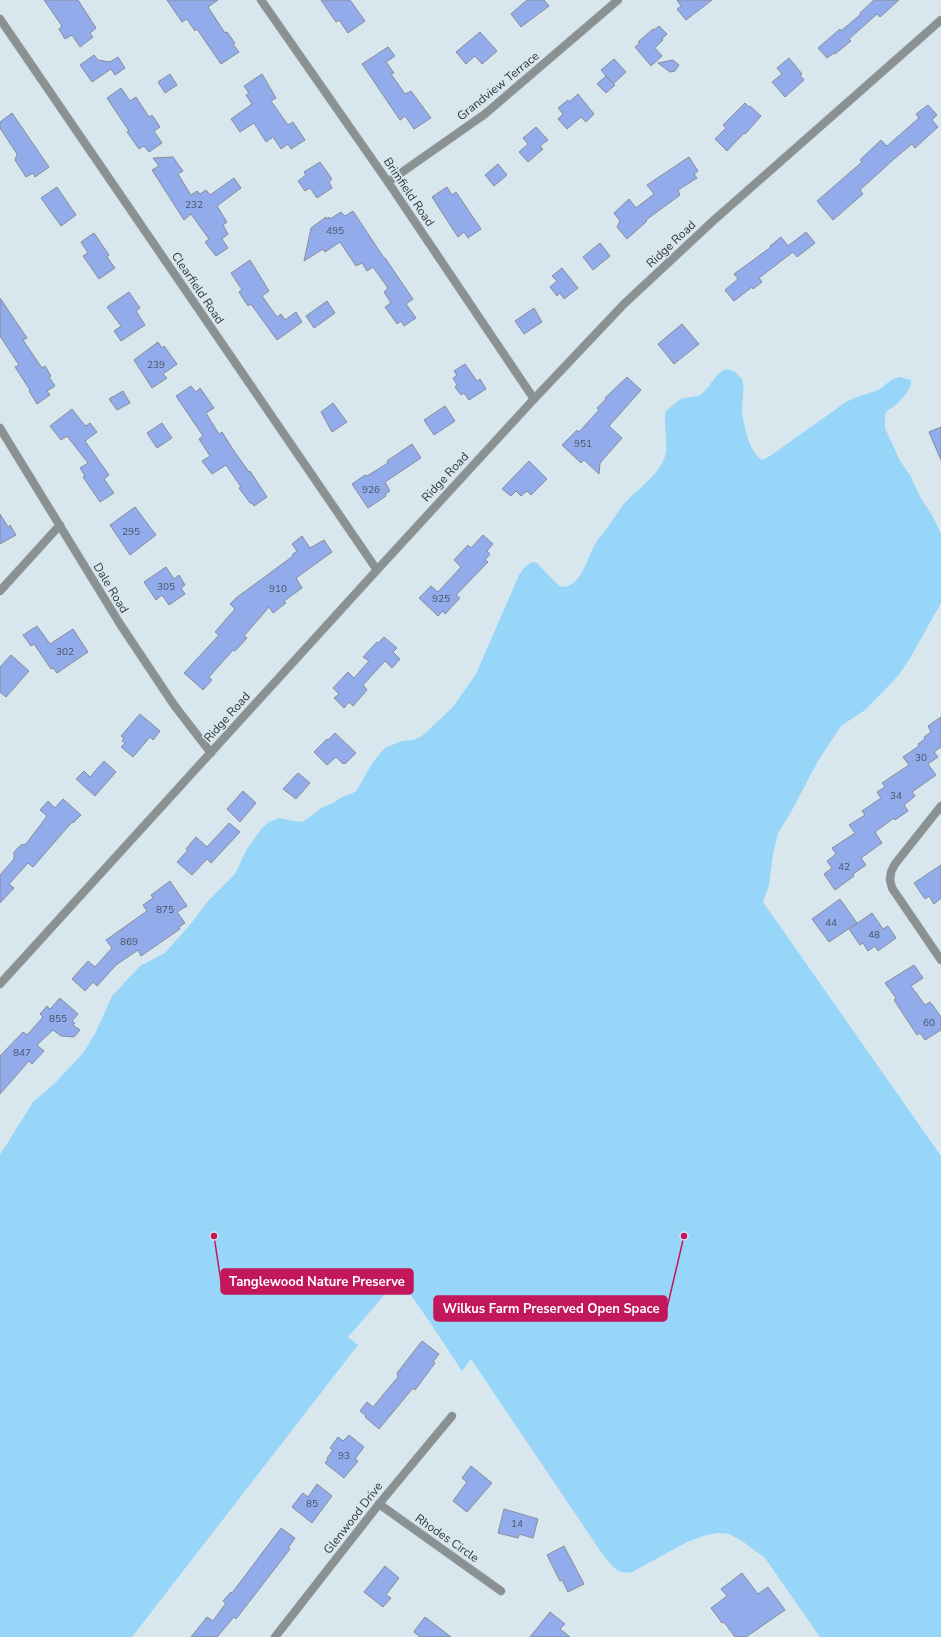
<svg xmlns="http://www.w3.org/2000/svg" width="941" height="1637" viewBox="0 0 941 1637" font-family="'Nunito Sans',sans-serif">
<rect width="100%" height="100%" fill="#d8e6ee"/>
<path fill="#97d6f8" d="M727,369L735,372L742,379C745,389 742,400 742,410C743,423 750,456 763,460L770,456L846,402L857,397L879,390L891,380L899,377L911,380V385L906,394L897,404L887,411L885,415V428L900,461L910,475L920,497L932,515L941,534V603L909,660L898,676L865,710L841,726L818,761L791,812L778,833L773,854L769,885L763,902L941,1156V1637H820L765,1558L742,1541L729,1534L718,1533L707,1535L687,1542L632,1572C616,1575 613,1566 603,1555L471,1359L462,1371L431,1324L399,1278L348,1337L358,1345L132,1637H0V1155L33,1102L55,1083L83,1053L95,1034L112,996L140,966L165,953L193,921L208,901L235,874L247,849L261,829L269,822L279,818L299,822L304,821L323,807L333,803L342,797L353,793L357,790L373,762L383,750L387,747L402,741L413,740L422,736L451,709L458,700L476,674L519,575L524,568L532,562L537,563L559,586C581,592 588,554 597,541C601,535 606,530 610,524C615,517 618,511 624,504C637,489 656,478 664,459C670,446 662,421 666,411C673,406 676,401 684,398C689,397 695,397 700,395C711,388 714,373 727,369Z"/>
<g fill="#92aceb" stroke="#888d98">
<polygon points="44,0 78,0 96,28 90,33 93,37 80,47 72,35 65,39 59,29 62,26"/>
<polygon points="167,0 218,0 208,7 225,33 227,32 235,43 233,44 239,52 221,64 197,29 195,31 187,19 182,22"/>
<polygon points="321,0 350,0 365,21 348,33 339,20 336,22"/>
<polygon points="527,0 544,0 549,6 521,27 511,14"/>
<polygon points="677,0 712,0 686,20 677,9 681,6"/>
<polygon points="874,0 899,0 880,17 877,14 849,39 851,41 835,54 834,53 827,58 818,48 840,29 841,31 861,14 860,13"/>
<polygon points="659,26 667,34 662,39 663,40 655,48 662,56 651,66 635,47 640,43 638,42 653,29 654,30"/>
<polygon points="480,32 497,51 482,64 475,56 466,64 456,52"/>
<polygon points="388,47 395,56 386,62 394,73 391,74 405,94 411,91 431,118 414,129 405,116 400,120 362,64"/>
<polygon points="94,55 98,60 110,62 118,57 125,68 115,75 111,69 92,82 80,65"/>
<polygon points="789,58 802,74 800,75 804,80 785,97 772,82 782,74 777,68"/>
<polygon points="614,59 626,72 613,84 601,70"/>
<polygon points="673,60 679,65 675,71 670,72 658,63"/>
<polygon points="170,74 177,85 165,93 158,82"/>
<polygon points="262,74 276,98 271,101 288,125 293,122 305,140 291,149 288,144 281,149 273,137 266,142 254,123 240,132 231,119 252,104 246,95 249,93 244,86"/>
<polygon points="606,76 615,85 606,93 597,84"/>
<polygon points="121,88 130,101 136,97 149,117 152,115 160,127 154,131 162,143 149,152 144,146 139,149 127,132 129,131 107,98"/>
<polygon points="578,94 594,114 586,122 581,117 567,129 558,119 563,114 558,108 568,100 569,102"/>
<polygon points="745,103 749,107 750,106 761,116 747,132 745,134 744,133 727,151 715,139 726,128 723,125"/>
<polygon points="928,105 937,115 932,120 938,127 915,148 912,144 894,159 860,190 863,194 833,220 817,201 862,162 860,160 881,140 887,146 919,118 916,114"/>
<polygon points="12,113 49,167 35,177 33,173 26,177 15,160 17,154 0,128 0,122"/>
<polygon points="536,127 548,140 540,146 543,149 528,162 519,152 528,144 523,138"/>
<polygon points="173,157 183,171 178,174 191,195 197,191 200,194 206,190 210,195 234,178 241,188 217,206 227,222 223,225 228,234 222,239 228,248 216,256 205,242 209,239 191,214 184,220 152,170 159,166 153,158"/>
<polygon points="689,157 698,171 694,174 697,178 678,190 680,195 646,220 647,221 627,239 617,227 620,221 614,213 629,199 636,208 654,194 647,185"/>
<polygon points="320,162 332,179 329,182 332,188 317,198 310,188 305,191 298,181 306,175 304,172"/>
<polygon points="498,164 507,175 494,186 485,175"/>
<polygon points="57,187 76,215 61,226 41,198"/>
<polygon points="447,187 452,195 456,192 481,229 468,238 464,232 458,237 432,197"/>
<polygon points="353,211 384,258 385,258 413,299 406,304 416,318 404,326 401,321 397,324 385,307 391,303 384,292 388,288 373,267 367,271 362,263 356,266 340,242 325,252 323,249 304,261 311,228 326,217 327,219 329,217 330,219 341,212 345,216"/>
<polygon points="806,232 815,243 797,257 793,252 759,278 762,282 753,289 752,287 734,301 725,290 738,279 734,274 771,247 770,246 781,237 788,246"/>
<polygon points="94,233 109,255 107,257 115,268 99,279 83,256 88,253 81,242"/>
<polygon points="600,243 610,256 593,270 583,257"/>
<polygon points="250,260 269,291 262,296 277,317 281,314 285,320 296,312 302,322 277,340 251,304 248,306 239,292 242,290 231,273"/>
<polygon points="562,268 578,288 564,299 560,293 557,296 550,287 557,281 552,276"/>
<polygon points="129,292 140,308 136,311 145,325 121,341 114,331 121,326 107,307"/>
<polygon points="0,298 27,338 23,340 42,368 45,366 51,376 49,377 55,386 47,391 50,395 37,404 29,391 30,390 15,367 19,365 0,336"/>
<polygon points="327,301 335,313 314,328 306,316"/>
<polygon points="534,308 542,322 524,334 515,321"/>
<polygon points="682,324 699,344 674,364 658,344"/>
<polygon points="158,342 162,348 164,346 177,364 163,374 167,378 152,388 134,360"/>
<polygon points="465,364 477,381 480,379 486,389 469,400 464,393 461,395 455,387 457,385 453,378 457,375 454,371"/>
<polygon points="627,377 641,390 609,426 622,438 600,463 599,474 584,460 581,463 562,445 577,430 579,432 599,410 597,408 606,399 605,398"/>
<polygon points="191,386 196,392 200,388 214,408 206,413 219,434 222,432 234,451 249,472 250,471 267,497 254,506 252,503 250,503 239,488 241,487 226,465 212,474 202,461 210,456 199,439 203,436 176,396"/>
<polygon points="123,391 130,403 117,410 109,399"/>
<polygon points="333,403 347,422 332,432 321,412"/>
<polygon points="445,406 455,421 434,435 424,420"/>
<polygon points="72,409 83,423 86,426 90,423 97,432 85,441 109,475 104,479 114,493 100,502 83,477 85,476 80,468 88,463 67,436 61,440 50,426"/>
<polygon points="162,423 172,438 157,448 147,433"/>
<polygon points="941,427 941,460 929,432"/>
<polygon points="412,444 421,458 385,482 390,491 385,494 386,496 368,508 352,484 365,475 367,476 388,463 387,461"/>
<polygon points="529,461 547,479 531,495 527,491 521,496 516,491 511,496 502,489"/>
<polygon points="135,507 156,535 130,555 110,525"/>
<polygon points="0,514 8,527 10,525 16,535 0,544"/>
<polygon points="483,535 493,544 487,551 490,554 485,560 488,562 456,595 460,598 445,614 443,611 438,616 419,598 431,586 438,592 461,567 454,560 468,545 471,548"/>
<polygon points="302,536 310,548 324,540 332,552 296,578 302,588 284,601 286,603 273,613 269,607 244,636 247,638 235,651 233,650 209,677 212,680 203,690 184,673 219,635 215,632 235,609 230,604 236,598 293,556 292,555 297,551 292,544"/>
<polygon points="166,567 174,579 179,575 185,585 181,588 185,594 169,605 162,595 156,600 144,582"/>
<polygon points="37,626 50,644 73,629 88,652 57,673 53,668 51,669 34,644 31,646 23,635"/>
<polygon points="384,637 397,648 393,652 400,659 392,668 385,661 363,685 367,690 353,706 349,702 344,708 334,698 339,694 333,688 348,672 354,678 369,661 363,657 377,642 378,643"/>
<polygon points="11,655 29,671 6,697 0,692 0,667"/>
<polygon points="140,714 160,731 153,740 150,737 133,757 121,747 125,743 122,741 124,738 121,736"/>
<polygon points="941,717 941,747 934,752 938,757 928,764 936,775 912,792 915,796 904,805 908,811 895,820 894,818 875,832 882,843 861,858 866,865 853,874 854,876 835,890 824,874 832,868 827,861 836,854 832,848 855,833 849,825 865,815 862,811 881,798 877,792 885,787 882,783 909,765 903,757 919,746 918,744 925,739 924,737 931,732 928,726"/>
<polygon points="335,733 356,753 345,764 344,762 343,764 336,757 327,765 314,752 327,739 328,740"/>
<polygon points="104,761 116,772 95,796 76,779 84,771 90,777"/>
<polygon points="298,773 310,783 296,799 283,789"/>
<polygon points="243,791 256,803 240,822 227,809"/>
<polygon points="63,799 81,815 73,823 72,822 33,867 28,863 9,884 14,888 0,903 0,875 14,859 14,852 21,845 26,844 47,816 40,810 48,801 55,808"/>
<polygon points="229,823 240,832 211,863 207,859 192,875 177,862 188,850 186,849 196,837 207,847"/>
<polygon points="941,865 941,898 934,904 929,896 925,899 914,883"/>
<polygon points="170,881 187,906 177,912 185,923 179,927 180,929 141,956 138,950 116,965 97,986 93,982 85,991 72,979 88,961 95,967 112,948 106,940 147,911 143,905 153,898 151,895"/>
<polygon points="840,899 857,923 829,942 812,919"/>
<polygon points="872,913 883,929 888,926 896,938 878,951 875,946 868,951 863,943 860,945 849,929"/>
<polygon points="914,965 923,978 911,986 925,1005 930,1002 931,1004 932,1004 941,1017 941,1030 925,1040 920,1033 917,1035 894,1000 896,998 885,983"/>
<polygon points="60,998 78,1014 72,1021 75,1023 73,1025 80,1030 74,1037 61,1036 53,1030 37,1045 44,1051 32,1064 29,1061 0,1094 0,1056 23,1032 27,1035 43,1017 40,1014 47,1006 50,1009"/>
<polygon points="422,1341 439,1354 433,1362 435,1363 415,1390 413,1388 379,1429 365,1417 366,1416 360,1411 367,1402 373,1407 398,1377 397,1373"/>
<polygon points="349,1435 364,1447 355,1459 358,1461 344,1478 325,1463 328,1459 327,1458 333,1450 330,1448 338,1437 343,1441"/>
<polygon points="471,1466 492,1483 467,1512 453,1501 467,1482 462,1478"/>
<polygon points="317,1484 332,1496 312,1523 292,1507 301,1495 303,1493 308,1497"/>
<polygon points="504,1509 538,1519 533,1538 519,1534 518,1538 498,1533"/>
<polygon points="281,1528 295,1538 288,1548 290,1549 236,1619 234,1617 217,1637 191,1637 207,1617 213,1621 226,1603 223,1601 231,1592 232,1593"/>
<polygon points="564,1546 584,1584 568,1592 562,1580 560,1581 547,1555"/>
<polygon points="385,1566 399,1578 386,1595 391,1598 383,1607 364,1592"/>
<polygon points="742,1573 758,1594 768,1587 785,1610 746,1637 735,1637 724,1622 722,1623 711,1608 727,1596 721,1589"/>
<polygon points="550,1612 565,1624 560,1629 570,1637 530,1637"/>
<polygon points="425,1617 451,1637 420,1637 414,1632 415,1630"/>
</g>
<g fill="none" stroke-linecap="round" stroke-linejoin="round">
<defs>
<g id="minor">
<polyline points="261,0 388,182 534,399"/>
<polyline points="0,19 377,570"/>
<polyline points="388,182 485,114 618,0"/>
<polyline points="0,428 120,624 174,705 211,753"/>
<polyline points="0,591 60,525"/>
<polyline points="941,806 895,864 891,872 890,880 892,888 941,960"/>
<polyline points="379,1504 501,1591"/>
<polyline points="275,1637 379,1504 452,1416"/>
</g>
<polyline id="tertiary" points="0,984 377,570 534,399 624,304 713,221 941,20"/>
</defs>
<use href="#minor" stroke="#b7c3ca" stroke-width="9"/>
<use href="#tertiary" stroke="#b7c3ca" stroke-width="9"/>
<use href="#minor" stroke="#8a9192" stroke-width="8"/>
<use href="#tertiary" stroke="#8a9192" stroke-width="8"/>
</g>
<g text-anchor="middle" stroke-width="3.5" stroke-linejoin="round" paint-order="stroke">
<g font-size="10" fill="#495466">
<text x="194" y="208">232</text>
<text x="335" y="234">495</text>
<text x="156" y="368">239</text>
<text x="583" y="447">951</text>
<text x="371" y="493">926</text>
<text x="131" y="535">295</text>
<text x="166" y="590">305</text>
<text x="278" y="592">910</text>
<text x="441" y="602">925</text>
<text x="65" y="655">302</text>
<text x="921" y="761">30</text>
<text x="896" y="799">34</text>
<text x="844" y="870">42</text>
<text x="165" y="913">875</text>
<text x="831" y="926">44</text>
<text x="874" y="938">48</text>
<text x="129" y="945">869</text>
<text x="58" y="1022">855</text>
<text x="929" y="1026">60</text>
<text x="22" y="1056">847</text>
<text x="344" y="1459">93</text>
<text x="312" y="1507">85</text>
<text x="517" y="1527">14</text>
</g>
<g font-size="12" fill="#31373a" stroke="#d8e6ee">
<text transform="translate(498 86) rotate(-39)" y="4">Grandview Terrace</text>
<text transform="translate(409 192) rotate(56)" y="4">Brimfield Road</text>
<text transform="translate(671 244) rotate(-43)" y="4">Ridge Road</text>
<text transform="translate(198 288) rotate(56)" y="4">Clearfield Road</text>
<text transform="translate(445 477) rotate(-47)" y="4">Ridge Road</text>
<text transform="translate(111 588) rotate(59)" y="4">Dale Road</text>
<text transform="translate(227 717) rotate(-48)" y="4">Ridge Road</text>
<text transform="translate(353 1518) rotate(-52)" y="4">Glenwood Drive</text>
<text transform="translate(447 1538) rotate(35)" y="4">Rhodes Circle</text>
</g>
</g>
<path fill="none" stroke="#c2185b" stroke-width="1.5" d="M214 1236L221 1282M684 1236L667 1308"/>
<g fill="#c2185b" stroke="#d8e6ee" stroke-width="1.5">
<circle cx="214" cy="1236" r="4"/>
<circle cx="684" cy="1236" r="4"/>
</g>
<g fill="#c2185b" stroke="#c2185b" stroke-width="1.5">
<rect x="221" y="1269" width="192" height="25" rx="4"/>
<rect x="434" y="1296" width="233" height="25" rx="4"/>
</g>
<g font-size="13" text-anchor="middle" font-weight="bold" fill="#fff">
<text x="317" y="1286">Tanglewood Nature Preserve</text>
<text x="551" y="1313">Wilkus Farm Preserved Open Space</text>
</g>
</svg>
